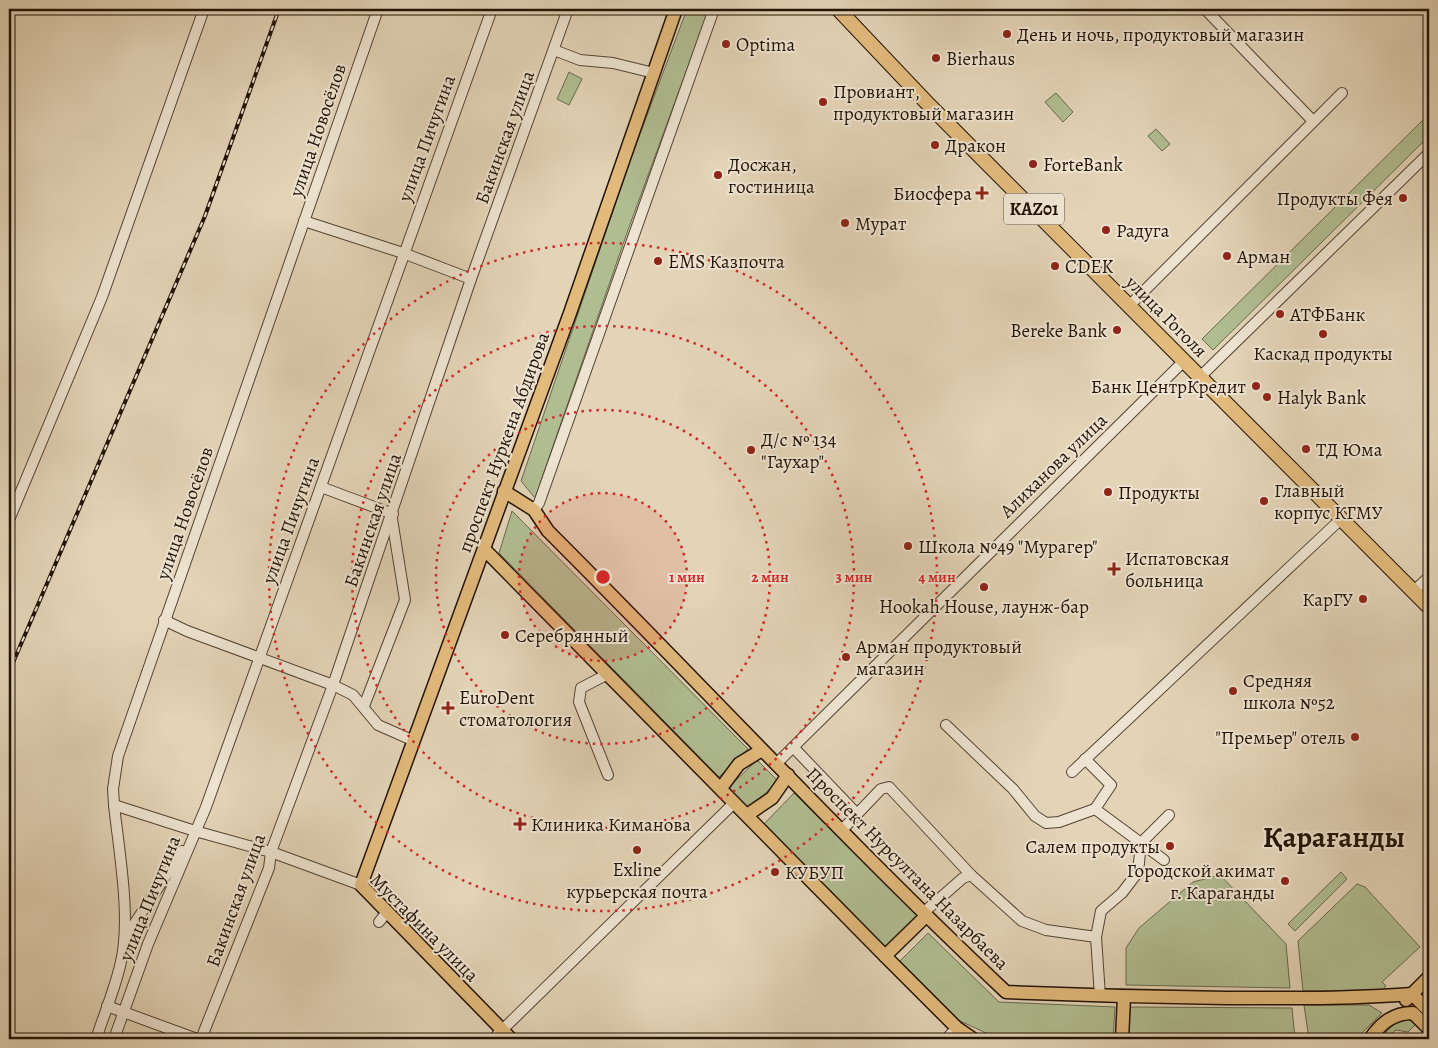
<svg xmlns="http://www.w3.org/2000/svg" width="1438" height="1048" viewBox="0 0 1438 1048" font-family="Alegreya,serif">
<rect width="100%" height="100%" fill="#e3d4b7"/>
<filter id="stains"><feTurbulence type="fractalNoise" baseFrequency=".004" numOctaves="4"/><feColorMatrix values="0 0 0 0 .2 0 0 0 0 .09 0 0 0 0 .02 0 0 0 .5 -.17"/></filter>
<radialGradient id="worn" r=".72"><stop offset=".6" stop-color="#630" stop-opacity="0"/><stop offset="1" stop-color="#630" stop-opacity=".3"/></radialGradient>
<g fill="#b0bd91" stroke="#69684c">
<polygon points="687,9 709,9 628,230 535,498 521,481 631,158"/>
<polygon points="569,72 582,79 569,105 557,99"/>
<polygon points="1056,93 1073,112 1063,122 1045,102"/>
<polygon points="1429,114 1429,136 1213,350 1202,339"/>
<polygon points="1156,129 1170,144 1162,151 1148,136"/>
<polygon points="512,511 748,749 719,777 499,553"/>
<polygon points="757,760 778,781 749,809 728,788"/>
<polygon points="794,793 918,917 887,948 764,824"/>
<polygon points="1341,872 1347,879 1295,931 1288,924"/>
<polygon points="1220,875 1286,944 1290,988 1126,985 1126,948 1139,928 1193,882"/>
<polygon points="1357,884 1365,887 1420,947 1382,982 1386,986 1382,990 1303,991 1298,941"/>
<polygon points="928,933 999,1002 1115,1007 1113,1039 999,1039 958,1020 900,961"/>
<polygon points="1304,1005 1369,1005 1382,1013 1356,1039 1309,1039"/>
<polygon points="1130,1007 1292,1008 1295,1039 1129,1039"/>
<polygon points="1407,1019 1416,1024 1408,1032 1396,1030 1386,1039 1378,1039 1397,1022"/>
</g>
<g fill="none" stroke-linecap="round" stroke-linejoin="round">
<defs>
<g id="minor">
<polyline points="1205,9 1313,121"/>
<polyline points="554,50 580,60 613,63 654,73"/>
<polyline points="304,221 403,253 471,279"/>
<polyline points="1130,305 1342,93"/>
<polyline points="1201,376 1429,153"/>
<polyline points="321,487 393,514"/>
<polyline points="534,510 539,503 714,9"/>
<polyline points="9,520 102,297 204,9"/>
<polyline points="1414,591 1429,577"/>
<polyline points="164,620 187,631 333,685 353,695 378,725 412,740"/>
<polyline points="606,675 581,688 579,702 608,775"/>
<polyline points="364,706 405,600 392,519"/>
<polyline points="946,725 1013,789 1035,816 1046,823 1059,822 1095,809"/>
<polyline points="793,747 857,814"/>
<polyline points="1085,759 1111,785 1095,809 1164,860"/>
<polyline points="776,764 1185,360"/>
<polyline points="1072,772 1342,518"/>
<polyline points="114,805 195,831 271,852 361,885"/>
<polyline points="842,830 881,789 889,787 971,875"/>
<polyline points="923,913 963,878 971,875 1022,921 1046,930 1096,937"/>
<polyline points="379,922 387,912"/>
<polyline points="125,938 182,851"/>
<polyline points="1100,996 1096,937 1101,911 1122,893 1138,872 1141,843 1169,815"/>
<polyline points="107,1006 197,1039"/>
<path d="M96,1039C104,1015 114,991 120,966C132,921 119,852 114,805L113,789L118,756L378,9"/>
<polyline points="114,1039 148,944 206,807 492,9"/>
<polyline points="201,1039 269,868 271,852 333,685 471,279 568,9"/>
<polyline points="493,1039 734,803"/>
<polyline points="946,1039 957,1028"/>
</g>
<g id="major">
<path d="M504,491L534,510L548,531C701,684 848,843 1006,992C1079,995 1153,997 1226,998C1288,998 1350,999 1412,994L1429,1011"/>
<polyline points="485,550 889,960 957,1028 973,1039"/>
<polyline points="721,788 739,764 762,750"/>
<polyline points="747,815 772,798 788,775"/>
<polyline points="885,956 926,916"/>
<polyline points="1406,1000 1429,977"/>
<polyline points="511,1039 361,885 570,313 676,9"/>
<polyline points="1122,1039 1124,997"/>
<path d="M1370,1039C1381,1023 1393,1013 1413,1013L1429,1029"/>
</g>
<polyline id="highway" points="838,9 929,105 1429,607"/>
</defs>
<use href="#minor" stroke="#524333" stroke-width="12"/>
<use href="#major" stroke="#221307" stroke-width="15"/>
<use href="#highway" stroke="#221307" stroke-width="16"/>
<use href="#minor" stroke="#ede3d0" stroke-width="10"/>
<use href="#major" stroke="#e2ba7c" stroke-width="12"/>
<use href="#highway" stroke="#e2ba7c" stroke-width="14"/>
<defs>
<polyline id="rail" points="9,672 205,216 279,9"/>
</defs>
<use href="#rail" stroke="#221307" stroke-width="4"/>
<use href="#rail" stroke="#ede3d0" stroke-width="2" stroke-dasharray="5.5" stroke-linecap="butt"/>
</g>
<circle cx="603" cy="577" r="84" fill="#d62828" fill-opacity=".12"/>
<g fill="none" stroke="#d62828" stroke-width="2.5" stroke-dasharray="2.5 5">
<circle cx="603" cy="577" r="84"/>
<circle cx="603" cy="577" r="167"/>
<circle cx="603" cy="577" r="251"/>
<circle cx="603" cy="577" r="334"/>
</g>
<g fill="#8f2418" stroke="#ede3d0" stroke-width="2">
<circle cx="1007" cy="34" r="5"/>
<circle cx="726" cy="44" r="5"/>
<circle cx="936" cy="58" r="5"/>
<circle cx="823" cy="102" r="5"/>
<circle cx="935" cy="145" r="5"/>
<circle cx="1033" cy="164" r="5"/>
<circle cx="718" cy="175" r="5"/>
<path d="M979.5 185.5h5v5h5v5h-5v5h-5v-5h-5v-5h5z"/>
<circle cx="1403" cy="198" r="5"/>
<circle cx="845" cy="223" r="5"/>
<circle cx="1106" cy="230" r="5"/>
<circle cx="1227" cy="256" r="5"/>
<circle cx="658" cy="261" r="5"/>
<circle cx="1055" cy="266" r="5"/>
<circle cx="1280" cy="314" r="5"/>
<circle cx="1117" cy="330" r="5"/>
<circle cx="1323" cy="334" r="5"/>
<circle cx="1256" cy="386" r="5"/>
<circle cx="1267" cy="397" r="5"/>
<circle cx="1306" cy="449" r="5"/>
<circle cx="751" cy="450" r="5"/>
<circle cx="1108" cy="492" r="5"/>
<circle cx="1264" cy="501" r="5"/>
<circle cx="908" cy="546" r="5"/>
<path d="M1111.5 561.5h5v5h5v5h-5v5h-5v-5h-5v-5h5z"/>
<circle cx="984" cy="587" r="5"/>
<circle cx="1363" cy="599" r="5"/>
<circle cx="505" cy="635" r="5"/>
<circle cx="846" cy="657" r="5"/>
<circle cx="1233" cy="691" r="5"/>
<path d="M445.5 700.5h5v5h5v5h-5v5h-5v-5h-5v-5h5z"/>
<circle cx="1355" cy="737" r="5"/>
<path d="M517.5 816.5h5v5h5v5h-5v5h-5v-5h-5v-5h5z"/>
<circle cx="1170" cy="846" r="5"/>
<circle cx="637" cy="850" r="5"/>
<circle cx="775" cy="872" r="5"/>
<circle cx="1285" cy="881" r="5"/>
</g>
<g text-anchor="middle" stroke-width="4" stroke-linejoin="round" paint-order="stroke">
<rect fill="#ede3d0" stroke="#5f5143" stroke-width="1" x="1004" y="193.5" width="60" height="31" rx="4"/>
<g font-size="18" font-weight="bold" fill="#221307">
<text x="1034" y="215">KАZ01</text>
</g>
<g font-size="19" fill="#221307" stroke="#ede3d0" text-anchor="start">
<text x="1017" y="41">День и ночь, продуктовый магазин</text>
<text x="736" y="51">Optima</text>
<text x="946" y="65">Bierhaus</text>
<text x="833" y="98">Провиант,<tspan x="833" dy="22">продуктовый магазин</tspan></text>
<text x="945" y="152">Дракон</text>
<text x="728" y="171">Досжан,<tspan x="728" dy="22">гостиница</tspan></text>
<text x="1043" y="171">ForteBank</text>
<text x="972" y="200" text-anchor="end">Биосфера</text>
<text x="1393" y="205" text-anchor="end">Продукты Фея</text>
<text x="855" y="230">Мурат</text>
<text x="1116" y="237">Радуга</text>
<text x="1237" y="263">Арман</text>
<text x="668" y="268">EMS Казпочта</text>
<text x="1065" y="273">CDEK</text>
<text x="1290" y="321">АТФБанк</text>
<text x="1107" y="337" text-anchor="end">Bereke Bank</text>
<text x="1323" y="360" text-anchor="middle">Каскад продукты</text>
<text x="1246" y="393" text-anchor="end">Банк ЦентрКредит</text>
<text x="1277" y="404">Halyk Bank</text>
<text x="761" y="446">Д/с № 134<tspan x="761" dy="22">"Гаухар"</tspan></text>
<text x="1316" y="456">ТД Юма</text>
<text x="1274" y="497">Главный<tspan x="1274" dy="22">корпус КГМУ</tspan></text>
<text x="1118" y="499">Продукты</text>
<text x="918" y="553">Школа №49 "Мурагер"</text>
<text x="1125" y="565">Испатовская<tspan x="1125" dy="22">больница</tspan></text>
<text x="1353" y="606" text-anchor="end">КарГУ</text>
<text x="984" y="613" text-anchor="middle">Hookah House, лаунж-бар</text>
<text x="515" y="642">Серебрянный</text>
<text x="856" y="653">Арман продуктовый<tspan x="856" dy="22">магазин</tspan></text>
<text x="1243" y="687">Средняя<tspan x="1243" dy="22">школа №52</tspan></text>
<text x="459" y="704">EuroDent<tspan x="459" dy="22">стоматология</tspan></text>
<text x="1345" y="744" text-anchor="end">"Премьер" отель</text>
<text x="531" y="831">Клиника Киманова</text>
<text x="1160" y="853" text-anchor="end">Салем продукты</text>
<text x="637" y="876" text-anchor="middle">Exline<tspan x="637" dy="22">курьерская почта</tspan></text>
<text x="1275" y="877" text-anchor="end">Городской акимат<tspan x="1275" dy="22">г. Караганды</tspan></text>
<text x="785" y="879">КУБУП</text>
</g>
<g font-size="19" fill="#221307" stroke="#ede3d0">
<text transform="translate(317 130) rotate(-71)" y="7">улица Новосёлов</text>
<text transform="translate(504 137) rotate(-70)" y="7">Бакинская улица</text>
<text transform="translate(426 138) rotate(-70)" y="7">улица Пичугина</text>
<text transform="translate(1167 316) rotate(45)" y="7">улица Гоголя</text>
<text transform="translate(503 442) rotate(-70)" y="7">проспект Нуркена Абдирова</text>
<text transform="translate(1053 465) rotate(-44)" y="7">Алиханова улица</text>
<text transform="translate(184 513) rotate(-71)" y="7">улица Новосёлов</text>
<text transform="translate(290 520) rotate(-70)" y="7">улица Пичугина</text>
<text transform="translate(372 520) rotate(-71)" y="7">Бакинская улица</text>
<text transform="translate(908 868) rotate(45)" y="7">Проспект Нурсултана Назарбаева</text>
<text transform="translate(149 898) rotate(-68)" y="7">улица Пичугина</text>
<text transform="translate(235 900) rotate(-70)" y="7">Бакинская улица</text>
<text transform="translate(425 927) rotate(45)" y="7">Мустафина улица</text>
</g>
<g font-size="29" font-weight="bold" fill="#221307" stroke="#ede3d0">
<text x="1334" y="847">Қарағанды</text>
</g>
</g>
<circle cx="603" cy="577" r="8" fill="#d62828" stroke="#ede3d0" stroke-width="2.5"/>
<g font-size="15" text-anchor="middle" font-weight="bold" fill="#d62828" stroke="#ede3d0" stroke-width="4" stroke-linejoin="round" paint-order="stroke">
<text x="687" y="582">1 мин</text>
<text x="770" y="582">2 мин</text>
<text x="854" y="582">3 мин</text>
<text x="937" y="582">4 мин</text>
</g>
<rect width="1438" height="1048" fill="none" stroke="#e3d4b7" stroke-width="30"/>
<rect x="10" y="10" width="1418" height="1028" fill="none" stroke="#221307" stroke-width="2.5"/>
<rect x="15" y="15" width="1408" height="1018" fill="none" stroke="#221307"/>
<rect width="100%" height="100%" filter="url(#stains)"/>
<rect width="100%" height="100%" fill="url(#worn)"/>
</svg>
